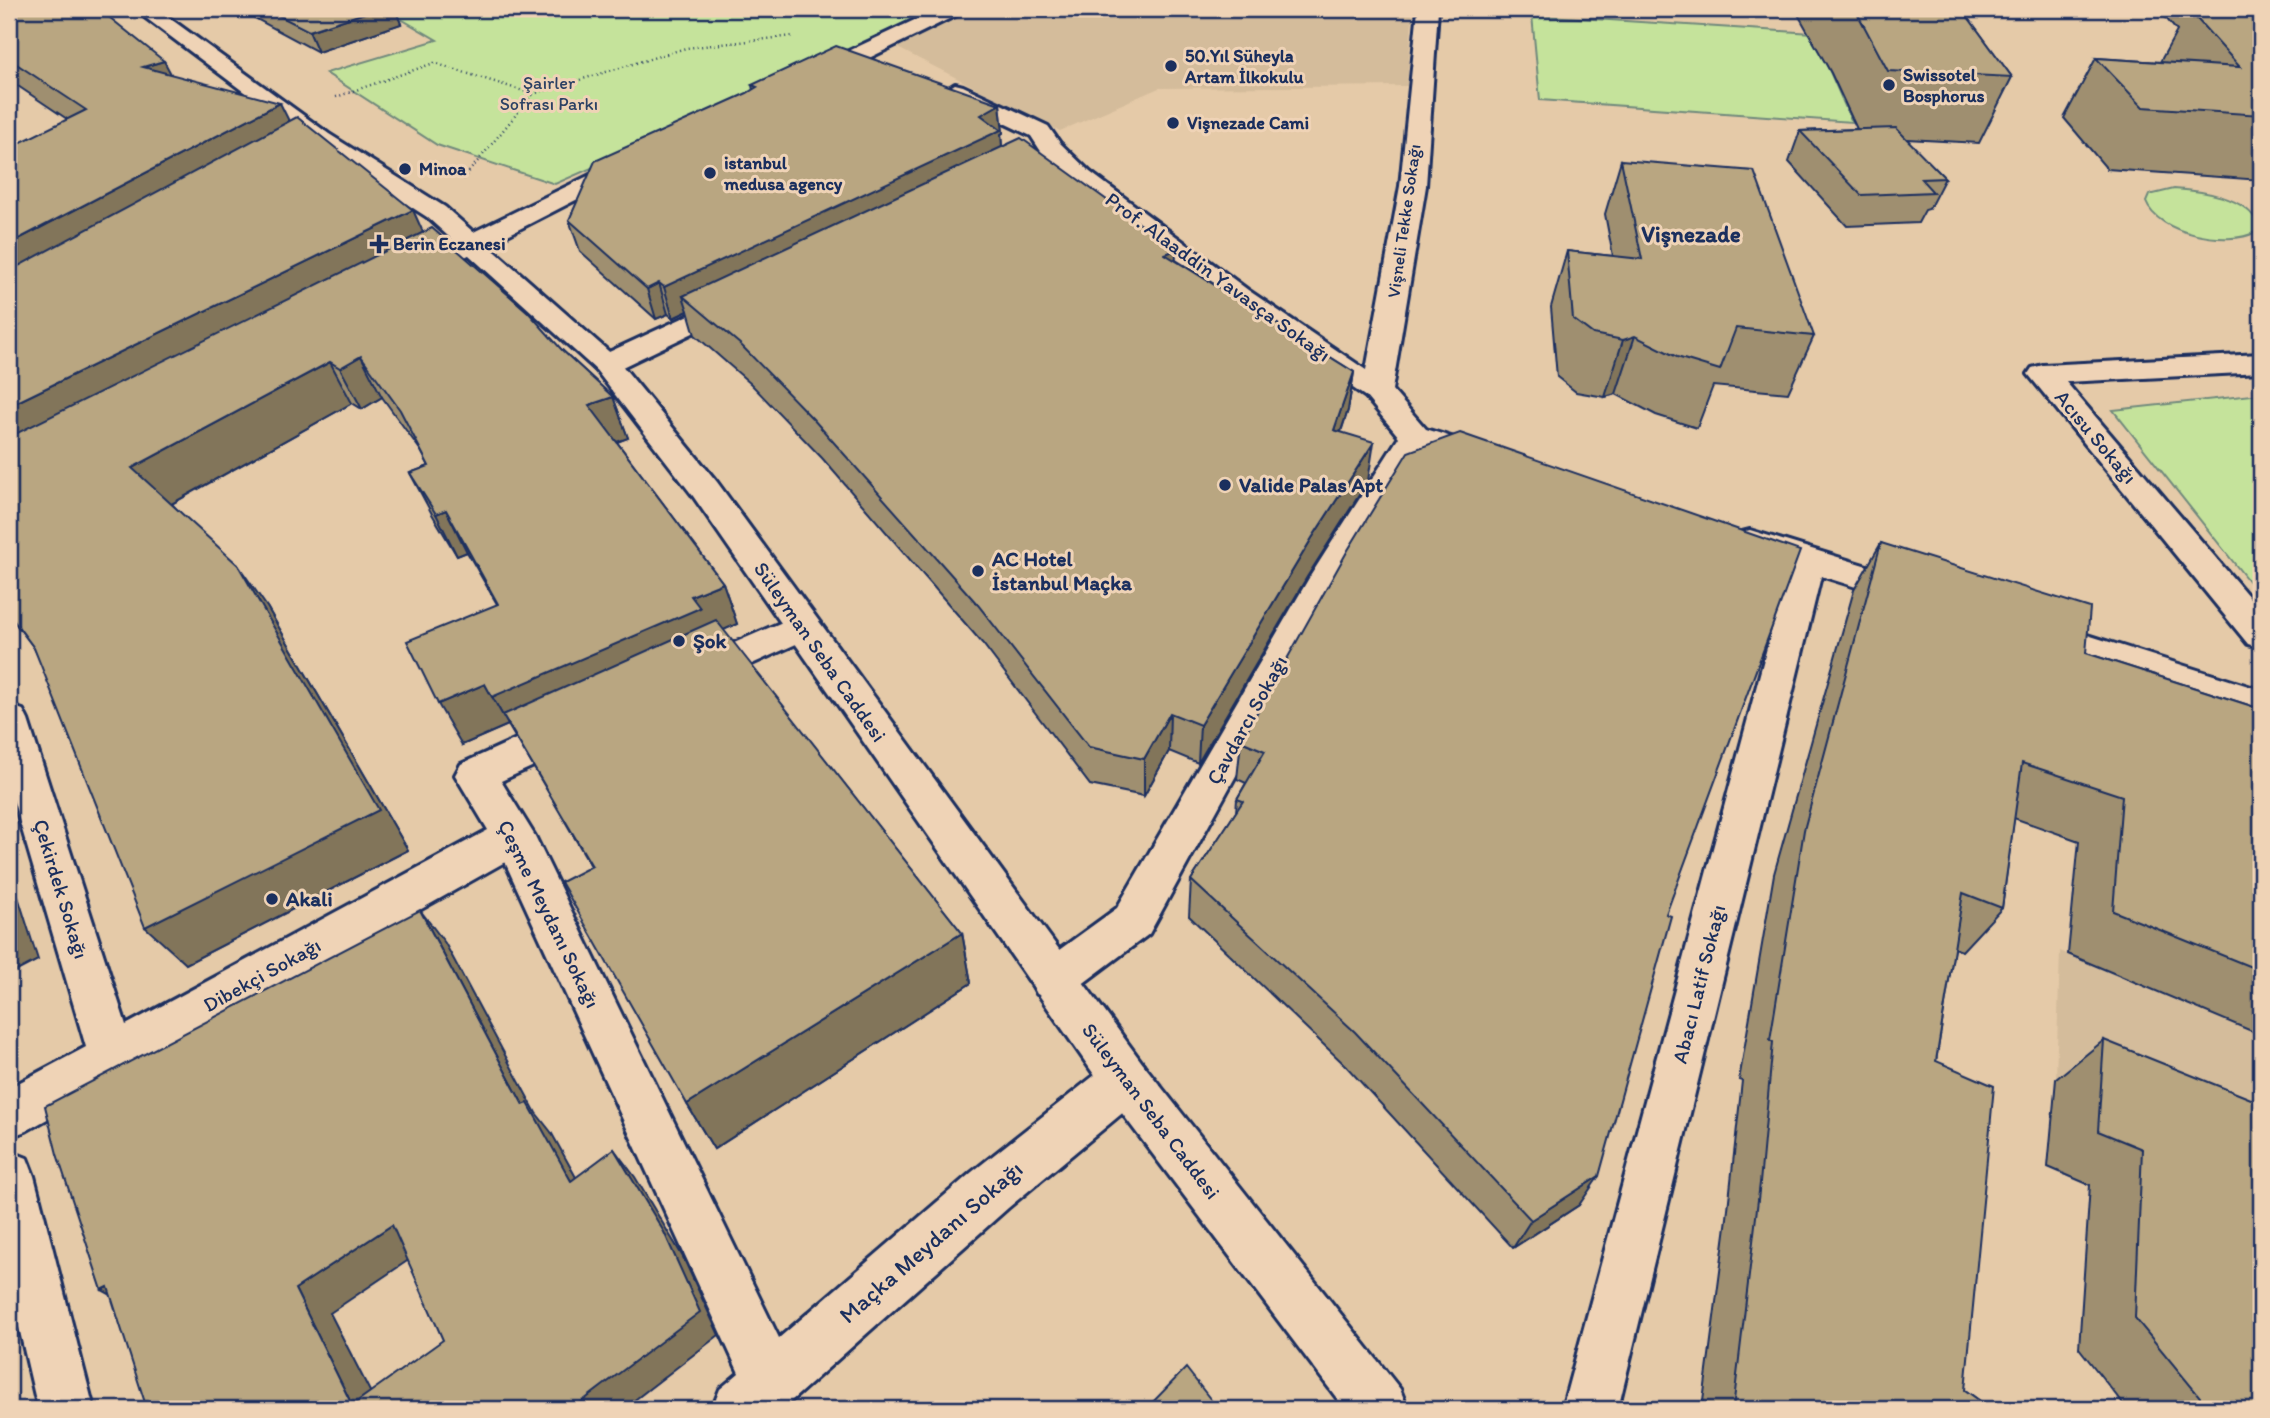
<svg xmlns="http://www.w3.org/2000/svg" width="2270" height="1418" viewBox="0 0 2270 1418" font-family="Itim,sans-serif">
<rect width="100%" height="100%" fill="#e5caa8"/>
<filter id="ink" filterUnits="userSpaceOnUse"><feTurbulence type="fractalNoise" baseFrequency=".0143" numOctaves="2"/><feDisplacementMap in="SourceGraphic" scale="14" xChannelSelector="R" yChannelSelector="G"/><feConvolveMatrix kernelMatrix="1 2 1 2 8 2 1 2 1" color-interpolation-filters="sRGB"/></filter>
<g filter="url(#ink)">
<g fill="#d4bc9b">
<polygon points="968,9 1413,9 1407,86 1159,88 1060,131 894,46"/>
<polygon points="2060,951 2261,1035 2261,1164 2056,1079"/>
</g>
<g fill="#c5e39b" stroke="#70897c" stroke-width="2">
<polygon points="384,9 944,9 892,37 555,184 437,145 326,73 437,40"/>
<polygon points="1532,15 1813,33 1852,122 1540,100"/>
<path d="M2174,189C2202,191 2246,196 2259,225L2256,232C2228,247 2158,234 2146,202L2149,195Z"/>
<polygon points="2261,394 2261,597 2113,410"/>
</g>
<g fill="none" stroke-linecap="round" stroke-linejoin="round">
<defs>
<g id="street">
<polygon points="938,9 964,9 961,13 820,82 812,84 801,77 804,72"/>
<polygon points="1418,9 1438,9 1426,186 1392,390 1426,429 1496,451 1501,458 1496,465 1485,468 1423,449 1339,588 1149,934 1069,994 1053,1000 1037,994 1030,980 1037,966 1117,908 1309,578 1399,437 1366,397 1228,302 1072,182 1042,153 1031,136 947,96 944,91 955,84 963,86 1048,126 1060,143 1090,172 1248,290 1366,370 1400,186"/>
<polygon points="631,155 640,157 643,162 640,167 420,280 400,280 396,274 400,268"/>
<polygon points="737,293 747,295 751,301 747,307 616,370 606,373 596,370 591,364 596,358"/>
<polygon points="2261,354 2261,372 2066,382 2261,611 2261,648 2248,644 2028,374 2032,368 2043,365"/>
<polygon points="1750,530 1926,584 1931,593 1926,602 1913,605 1821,576 1618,1409 1562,1409 1789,566 1738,549 1733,541 1738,533"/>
<polygon points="801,614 814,618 819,627 814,636 694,690 681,686 675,676 681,666"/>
<polygon points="2037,619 2261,690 2261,718 2024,641 2019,632 2024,623"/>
<polygon points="9,705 23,710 28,720 126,1025 488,830 455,775 461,764 558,720 572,716 586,720 592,731 586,742 501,781 535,836 779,1338 972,1172 1109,1064 1126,1057 1143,1064 1150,1080 1143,1096 1008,1208 782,1409 712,1409 720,1389 739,1373 505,862 26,1131 9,1137 9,1088 86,1047 9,785"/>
<polygon points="9,1151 27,1158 34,1176 94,1409 38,1409 9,1284"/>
</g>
<polygon id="secondary" points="134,9 157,9 329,134 445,207 616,358 717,482 1143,1064 1400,1389 1408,1409 1345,1409 1109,1096 693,496 596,370 427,217 313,144"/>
</defs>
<use href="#street" stroke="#1b2f5e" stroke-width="6"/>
<use href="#secondary" stroke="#1b2f5e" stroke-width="6"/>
<g stroke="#1b2f5e" stroke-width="2.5" stroke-dasharray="1 3.5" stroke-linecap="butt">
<polyline points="336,97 434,63 533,94 686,48 793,36"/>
<polyline points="463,179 533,94"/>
</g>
<use href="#street" fill="#efd3b6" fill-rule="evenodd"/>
<use href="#secondary" fill="#efd3b6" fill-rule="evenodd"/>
</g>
<g fill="#9f8f6f" stroke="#1b2f5e" stroke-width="2">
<polygon points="9,9 171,75 289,121 423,232 562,350 613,397 628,438 617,442 723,583 737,624 723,630 962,933 971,983 714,1149 687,1104 591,866 516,737 508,725 462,745 497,604 467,552 457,556 432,514 410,473 429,466 421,451 382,397 362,409 352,403 172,504 267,607 408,850 186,964 34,648 12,619 67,119 9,80"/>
<polygon points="238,9 395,9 401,24 318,52"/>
<polygon points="1795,9 1962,9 2012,77 1979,143 1906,139 1945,178 1929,209 1925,210 1918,223 1847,226 1789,162 1800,131 1857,129 1831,73"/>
<polygon points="2158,9 2261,9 2261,180 2107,169 2064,118 2096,58 2160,62 2177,31"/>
<polygon points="752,85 1000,104 1003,133 1001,134 1002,147 1176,260 1354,372 1348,410 1341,432 1368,481 1307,577 1198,763 1169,751 1144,796 1090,785 983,644 822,458 751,384 695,335 688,311 673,318 668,314 656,319 580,251 569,220 753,90"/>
<polygon points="1621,160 1814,336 1788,393 1713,386 1697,428 1656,415 1616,394 1605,397 1576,392 1557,377 1551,307 1567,251 1613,256 1605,214"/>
<polygon points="1881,543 2086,653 2261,709 2261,1035 2068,954 2079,841 2014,818 2002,908 1962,951 1954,948 1936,1061 1965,1390 1991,1409 1702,1409 1727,1218 1742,1081 1739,1080 1774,874 1854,590"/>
<polygon points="1241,741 1666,914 1579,1205 1513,1248 1346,1066 1189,916 1191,880 1236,812 1237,799 1246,783 1237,779"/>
<polygon points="2104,1040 2261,1409 2127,1409 2079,1348 2090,1185 2048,1167 2056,1079"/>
</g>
<g fill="#82745a" stroke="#1b2f5e" stroke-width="2">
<polygon points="377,9 395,9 401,24 318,52 309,31"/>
<polygon points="164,61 184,98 143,67"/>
<polygon points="280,103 299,141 9,299 9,244"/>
<polygon points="1000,104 1003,133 1001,134 1003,159 683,296 688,311 673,318 664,287"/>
<polygon points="413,210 431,250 9,463 9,406"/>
<polygon points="1176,250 1175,287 1165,254"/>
<polygon points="659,283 668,314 656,319 647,289"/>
<polygon points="1635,336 1616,394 1605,397 1623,340"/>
<polygon points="361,356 382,397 362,409 340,368"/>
<polygon points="330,362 352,403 162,509 132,468"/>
<polygon points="1354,372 1348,410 1328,469 1334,430"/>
<polygon points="613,397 628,438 605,446 589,405"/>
<polygon points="1374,442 1368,481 1307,577 1198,763 1200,725 1312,538"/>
<polygon points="446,510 467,552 457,556 436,514"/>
<polygon points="238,565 267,607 408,850 186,964 145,927"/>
<polygon points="723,583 737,624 710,636 503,715 515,737 492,697 691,596"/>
<polygon points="485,684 508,725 462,745 438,704"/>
<polygon points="1170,713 1169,751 1144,796 1144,759"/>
<polygon points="9,868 38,960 9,975"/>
<polygon points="420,910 445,943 536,1113 551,1132 593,1208 571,1181 523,1105"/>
<polygon points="962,933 971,983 714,1149 687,1104"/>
<polygon points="614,1149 635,1177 683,1257 719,1335 623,1409 572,1409"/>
<polygon points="1599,1176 1579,1205 1513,1248 1531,1220"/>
<polygon points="392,1225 422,1251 330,1313 379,1409 352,1405 295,1289"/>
<polygon points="108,1287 146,1314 102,1290"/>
</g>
<g fill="#b9a681" stroke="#1b2f5e" stroke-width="2" fill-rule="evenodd">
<polygon points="9,9 99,9 164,61 143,67 280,103 9,244 9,148 86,110 9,59"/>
<polygon points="266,9 377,9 309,31"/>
<polygon points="1855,9 1962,9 2012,77 1888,71"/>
<polygon points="2191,9 2261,9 2261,115 2143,107 2096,58 2240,67 2189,10"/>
<polygon points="836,46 1000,104 981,115 1001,130 664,287 659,283 647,289 569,220 595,161 747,93 757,87 752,85"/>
<polygon points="297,117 413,210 9,406 9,271"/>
<polygon points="1896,128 1945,178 1921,179 1933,192 1861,195 1800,131"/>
<polygon points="1021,138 1176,250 1165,254 1354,372 1334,430 1374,442 1312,538 1200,725 1170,713 1144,759 1089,747 978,605 813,419 741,345 683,296"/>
<polygon points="1621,160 1754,171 1814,336 1736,328 1720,370 1677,357 1635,336 1623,340 1593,334 1573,319 1567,251 1642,259"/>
<polygon points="432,228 528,312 562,350 613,397 589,405 723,583 691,596 700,608 492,697 485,684 438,704 407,641 498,604 446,510 436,514 410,473 429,466 400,410 361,356 340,368 330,362 132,468 238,565 379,810 145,927 34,648 9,614 9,437"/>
<polygon points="1460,433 1800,551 1666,914 1671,916 1599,1176 1531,1220 1355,1032 1191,880 1243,801 1237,799 1265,751 1241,741 1348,550 1408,452"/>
<polygon points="1881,543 2090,608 2086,653 2261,709 2261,971 2113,911 2122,796 2022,763 2002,908 1963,893 1936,1061 1994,1086 1965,1390 1991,1409 1733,1409 1760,1183 1773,1042 1770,1040 1804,830"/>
<polygon points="716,620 962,933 687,1104 561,882 592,866 503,715"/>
<path d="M420,910L523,1105L528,1103L571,1181L614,1149L664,1232L700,1312L572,1409H147L108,1287L102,1290L57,1154L45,1106ZM392,1225L443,1340L352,1405L295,1289Z"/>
<polygon points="2104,1040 2261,1103 2261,1409 2199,1409 2200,1397 2135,1318 2142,1149 2098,1131"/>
<polygon points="1186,1368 1218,1409 1146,1409"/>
</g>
</g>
<g fill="#1b2f5e" stroke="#efd3b6" stroke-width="2.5">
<circle cx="1171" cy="66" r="7"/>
<circle cx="1889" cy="85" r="7"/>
<circle cx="1173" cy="123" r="7"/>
<circle cx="405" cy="169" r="7"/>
<circle cx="710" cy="173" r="7"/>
<path d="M375.5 233.5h7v7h7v7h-7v7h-7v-7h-7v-7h7z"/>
<circle cx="1225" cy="485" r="7"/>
<circle cx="978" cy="571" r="7"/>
<circle cx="679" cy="641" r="7"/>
<circle cx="272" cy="899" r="7"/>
</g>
<g text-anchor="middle" stroke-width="6" stroke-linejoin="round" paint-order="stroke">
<g font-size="18" font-weight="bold" fill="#1b2f5e" stroke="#efd3b6" text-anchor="start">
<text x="1185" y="62">50.Yıl Süheyla<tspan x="1185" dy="21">Artam İlkokulu</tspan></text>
<text x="1903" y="81">Swissotel<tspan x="1903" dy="21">Bosphorus</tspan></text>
<text x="1187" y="129">Vişnezade Cami</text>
<text x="724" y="169">istanbul<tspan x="724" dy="21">medusa agency</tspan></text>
<text x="419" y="175">Minoa</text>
<text x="393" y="250">Berin Eczanesi</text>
</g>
<g font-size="18" fill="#2c4164" stroke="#efd3b6">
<text x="549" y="89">Şairler<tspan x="549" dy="21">Sofrası Parkı</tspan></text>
</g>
<g font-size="18" fill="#1b2f5e" stroke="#efd3b6">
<text transform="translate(1404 221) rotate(-82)" y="6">Vişneli Tekke Sokağı</text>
</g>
<g font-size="21" fill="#1b2f5e" stroke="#efd3b6">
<text transform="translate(1218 277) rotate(36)" y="7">Prof. Alaaddin Yavasça Sokağı</text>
<text transform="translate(2096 437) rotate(50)" y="7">Acısu Sokağı</text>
<text transform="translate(820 652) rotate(55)" y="7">Süleyman Seba Caddesi</text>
<text transform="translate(1247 720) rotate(-61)" y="7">Çavdarcı Sokağı</text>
<text transform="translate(61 889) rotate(73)" y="7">Çekirdek Sokağı</text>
<text transform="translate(549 914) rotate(64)" y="7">Çeşme Meydanı Sokağı</text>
<text transform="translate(262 975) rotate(-29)" y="7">Dibekçi Sokağı</text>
<text transform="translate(1699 984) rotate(-76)" y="7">Abacı Latif Sokağı</text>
<text transform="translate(1151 1111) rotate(53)" y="7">Süleyman Seba Caddesi</text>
</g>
<g font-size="21" font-weight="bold" fill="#1b2f5e" stroke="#efd3b6" text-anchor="start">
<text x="1239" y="492">Valide Palas Apt</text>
<text x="992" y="566">AC Hotel<tspan x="992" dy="24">İstanbul Maçka</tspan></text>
<text x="693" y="648">Şok</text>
<text x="286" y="906">Akali</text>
</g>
<g font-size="23" font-weight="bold" fill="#1b2f5e" stroke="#efd3b6">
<text x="1691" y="242">Vişnezade</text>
</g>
<g font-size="24" fill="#1b2f5e" stroke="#efd3b6">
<text transform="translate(931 1242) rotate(-41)" y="8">Maçka Meydanı Sokağı</text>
</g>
</g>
<rect width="2270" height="1418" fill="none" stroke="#efd3b6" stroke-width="35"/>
<rect x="18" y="18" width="2235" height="1383" fill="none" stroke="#1b2f5e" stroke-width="2.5" filter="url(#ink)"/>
</svg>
